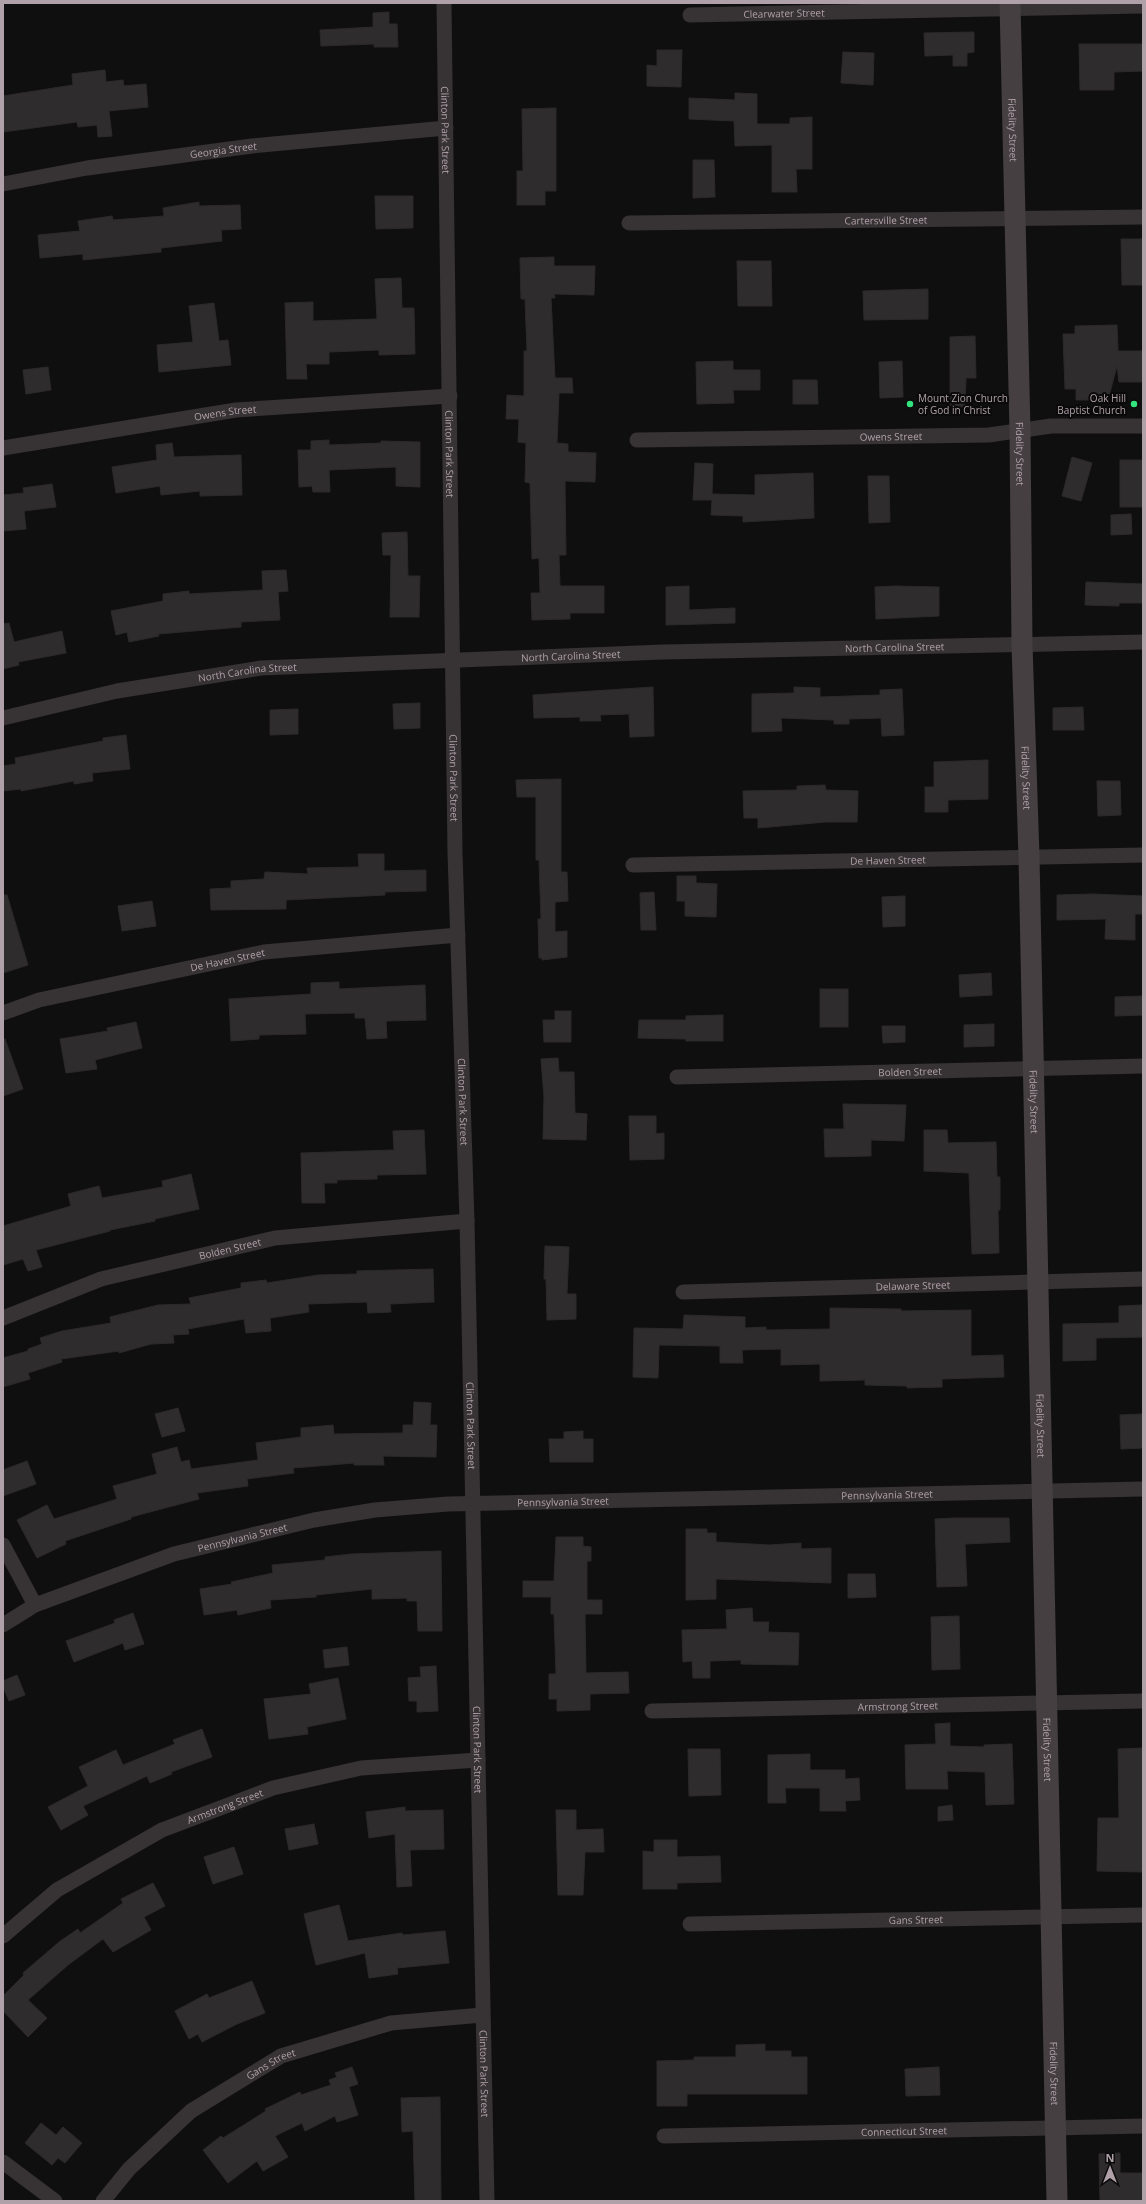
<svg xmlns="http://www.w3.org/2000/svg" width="1146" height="2204" viewBox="0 0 1146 2204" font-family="'Open Sans',sans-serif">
<rect width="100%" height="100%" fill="#100f0f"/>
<g fill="#2f2c2e" stroke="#2c292a">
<polygon points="389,12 389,24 397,24 398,47 374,47 374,44 321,46 320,30 373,27 373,13"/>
<polygon points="974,32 974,52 967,53 967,66 953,66 953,55 925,56 924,33"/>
<polygon points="1079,44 1143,44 1143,71 1114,72 1114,90 1080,90"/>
<polygon points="657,50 682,50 681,87 647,86 647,65 657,66"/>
<polygon points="843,52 874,53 873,85 841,83"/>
<polygon points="105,70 106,82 123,80 124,86 146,84 148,107 109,111 112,136 98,137 97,125 78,127 77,122 3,132 3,96 73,85 72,74"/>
<polygon points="735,93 757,94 757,124 790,124 790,118 812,117 812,169 796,169 797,192 772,192 772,145 735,146 734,121 689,119 689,98 735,100"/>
<polygon points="556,108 556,191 545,191 545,205 517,205 517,171 523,171 522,109"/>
<polygon points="693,160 714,160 715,197 693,198"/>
<polygon points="375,196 413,196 413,228 376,229"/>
<polygon points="199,202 199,206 240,205 241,229 221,230 222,241 161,248 161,252 83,260 83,254 40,258 38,235 80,231 78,221 112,216 113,220 164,216 163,208"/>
<polygon points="1121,239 1143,239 1143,285 1122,285"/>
<polygon points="554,257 554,266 595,266 594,295 554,294 555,298 551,298 555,378 572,378 573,393 559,393 557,443 568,444 568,452 596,453 595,482 565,481 566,555 559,555 560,586 604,586 604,613 570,613 570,619 532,620 531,593 540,593 539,558 532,559 530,483 525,482 526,443 518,442 519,419 506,419 507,395 524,396 524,351 527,351 525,299 521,299 520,258"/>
<polygon points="737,261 771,261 772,306 738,306"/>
<polygon points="401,278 402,308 414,308 415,354 379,355 379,350 329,352 329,364 306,364 307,379 287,379 285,303 313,302 313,321 377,319 375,279"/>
<polygon points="928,289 928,319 864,320 863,291"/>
<polygon points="214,303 219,341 228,340 231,365 159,372 157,345 193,342 189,306"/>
<polygon points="1117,325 1118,351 1143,351 1143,382 1119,382 1117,366 1108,400 1076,400 1076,389 1065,389 1063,334 1075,334 1075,326"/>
<polygon points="975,336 976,378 966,378 965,407 950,406 950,337"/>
<polygon points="733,361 733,370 760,370 760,390 733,390 734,403 697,404 696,362"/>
<polygon points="902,361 903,397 880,398 879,362"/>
<polygon points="48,367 51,390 26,394 23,370"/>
<polygon points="793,380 817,380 818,404 793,404"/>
<polygon points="329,440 329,445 381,443 381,441 420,442 420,487 396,486 396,467 329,470 330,492 313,492 312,486 299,487 298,450 311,450 311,441"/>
<polygon points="172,443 174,457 241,455 242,495 200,496 200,491 161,495 160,486 116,493 112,467 157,460 156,445"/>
<polygon points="1072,457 1092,463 1081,501 1062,496"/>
<rect x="1120" y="460" width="23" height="47"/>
<polygon points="695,463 713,464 712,494 755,495 755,475 813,473 814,518 743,522 743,516 711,515 712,500 693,500"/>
<polygon points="868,476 889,476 890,522 869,523"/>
<polygon points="52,484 56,507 24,511 26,529 3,531 3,495 24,493 23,488"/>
<polygon points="1131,514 1132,534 1111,535 1111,515"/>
<polygon points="407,532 408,576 420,576 419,617 390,617 391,555 383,555 382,533"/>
<polygon points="286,570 288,591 278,592 280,620 241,622 241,627 158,634 159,636 129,642 127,632 116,635 111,611 163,601 163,594 189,591 189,594 263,590 262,571"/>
<polygon points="1086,582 1143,584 1143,603 1119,603 1119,606 1085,605"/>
<polygon points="689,586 689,610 735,608 735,623 666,625 666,587"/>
<polygon points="895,586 939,587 939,616 876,619 875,587"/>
<polygon points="9,623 14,642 62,631 66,653 18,662 19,665 3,669 3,624"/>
<polygon points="653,687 654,736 630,737 629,714 600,715 601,721 580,721 580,717 534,718 533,695"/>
<polygon points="794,687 820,688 820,697 880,695 880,690 902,689 904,735 882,736 881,718 849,719 849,724 834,724 834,720 781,718 782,731 752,732 752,694 794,693"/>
<polygon points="420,703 420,728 394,729 393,704"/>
<polygon points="1083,707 1084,730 1053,730 1053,708"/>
<polygon points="298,709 298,734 270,735 270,710"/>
<polygon points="126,735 130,769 92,773 93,781 74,784 74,781 21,791 21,789 3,791 3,766 16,764 15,758 103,741 103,738"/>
<polygon points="988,760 988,799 948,800 948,812 925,812 925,787 934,787 934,762"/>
<polygon points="561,779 561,872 567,872 568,901 555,902 555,932 567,931 567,957 542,960 542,958 539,958 538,919 541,919 539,860 536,860 536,797 517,797 516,780"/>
<polygon points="1097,781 1120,781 1121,815 1098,816"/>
<polygon points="825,785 826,790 858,791 857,822 826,822 758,828 758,818 744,818 743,791 797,790 797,786"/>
<polygon points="358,854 384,854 384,871 426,870 426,891 385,892 385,895 286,900 286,909 211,910 210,889 231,888 231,881 264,879 265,872 308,874 307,868 359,867"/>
<polygon points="677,876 696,876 696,883 717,884 716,917 685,916 685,901 677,901"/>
<polygon points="654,892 656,930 641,930 640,893"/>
<polygon points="1092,894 1143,896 1143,914 1135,914 1135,940 1105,939 1106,919 1057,920 1057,895"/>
<polygon points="3,895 7,895 28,965 3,973"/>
<polygon points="905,896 905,926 883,927 882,897"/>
<polygon points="152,901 156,926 122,931 118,906"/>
<polygon points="991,973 992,995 960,997 959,975"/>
<polygon points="339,982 339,989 425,985 426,1020 386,1021 387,1038 367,1039 365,1018 355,1018 355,1013 305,1014 306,1034 259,1035 259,1039 231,1041 229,999 311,994 311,983"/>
<rect x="820" y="989" width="28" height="38"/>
<polygon points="1143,996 1143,1015 1115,1016 1115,997"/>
<polygon points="555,1011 571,1011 571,1042 544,1042 543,1020 555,1020"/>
<polygon points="723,1015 723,1041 686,1041 686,1039 638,1038 639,1020 686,1020 686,1016"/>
<polygon points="136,1022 142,1048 95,1060 97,1069 66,1073 60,1039 108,1031 107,1028"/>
<polygon points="994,1024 994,1046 964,1047 964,1025"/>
<polygon points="882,1026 905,1026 905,1042 883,1043"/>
<polygon points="3,1039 5,1039 23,1089 3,1096"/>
<polygon points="558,1058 559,1072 574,1072 575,1113 587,1114 586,1140 543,1139 544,1097 541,1059"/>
<polygon points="843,1104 906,1105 904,1141 871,1140 871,1156 825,1157 824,1129 844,1129"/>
<polygon points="629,1116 656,1116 656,1134 664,1133 664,1159 630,1160"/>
<polygon points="424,1130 426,1174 377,1175 377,1179 337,1180 337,1183 324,1183 325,1203 302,1203 301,1153 394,1150 393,1131"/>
<polygon points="924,1130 947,1130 948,1143 996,1142 997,1177 1000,1177 1000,1210 998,1210 999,1253 972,1254 969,1173 924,1171"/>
<polygon points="191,1174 199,1209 155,1219 155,1221 110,1230 110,1231 36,1250 42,1267 28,1271 23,1259 3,1265 3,1226 71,1206 68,1194 99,1186 102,1198 163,1187 162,1181"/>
<polygon points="545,1246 569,1247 567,1294 576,1294 576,1319 547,1320 546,1279 544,1279"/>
<polygon points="433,1269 434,1302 390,1304 391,1312 368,1313 367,1302 308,1304 309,1312 270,1318 271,1331 246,1333 244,1319 188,1329 189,1334 173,1335 174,1343 151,1344 119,1353 119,1351 61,1359 62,1362 28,1373 30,1379 3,1387 3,1358 28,1351 28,1349 42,1344 40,1338 62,1331 111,1323 110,1317 158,1305 191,1304 189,1298 241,1288 241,1283 266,1280 267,1283 318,1275 357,1274 357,1271"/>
<polygon points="1142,1305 1143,1337 1096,1338 1096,1360 1063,1361 1063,1324 1119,1323 1119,1306"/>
<polygon points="830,1308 901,1309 901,1311 971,1310 971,1356 1003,1355 1004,1377 942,1379 942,1387 907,1388 907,1386 865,1385 865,1380 820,1381 820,1364 781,1365 781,1349 742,1350 743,1363 720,1363 720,1346 659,1345 658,1378 633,1377 634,1328 683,1329 684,1315 745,1317 745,1328 766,1327 766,1330 830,1329"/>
<polygon points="414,1402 431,1403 430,1425 437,1425 436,1457 383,1456 384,1465 354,1465 354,1463 293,1468 294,1473 247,1479 248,1486 197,1493 199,1499 131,1517 131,1519 65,1541 66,1544 37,1558 17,1520 47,1505 54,1519 117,1499 113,1486 157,1474 152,1454 177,1447 181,1462 189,1460 191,1469 258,1460 256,1443 301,1437 301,1428 333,1425 334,1434 403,1433 403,1425 413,1425"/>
<polygon points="178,1408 185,1431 162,1437 155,1414"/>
<polygon points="1143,1414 1143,1448 1121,1449 1120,1415"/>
<polygon points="583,1431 583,1439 593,1439 593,1462 550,1462 549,1439 564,1439 564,1432"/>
<polygon points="27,1461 36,1484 3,1496 3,1470"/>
<polygon points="955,1518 1009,1518 1010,1542 965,1544 967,1586 937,1587 935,1519"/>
<polygon points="686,1529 707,1529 707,1533 716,1533 716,1542 769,1545 801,1543 801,1549 831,1548 831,1583 716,1579 716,1599 686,1600"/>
<polygon points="556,1537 583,1537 583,1546 591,1547 591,1561 587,1561 587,1600 602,1600 602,1614 585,1614 586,1673 628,1672 629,1693 590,1694 590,1710 557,1711 557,1699 549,1699 549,1674 556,1674 554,1614 551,1614 551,1597 523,1597 523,1581 554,1581"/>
<polygon points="441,1551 442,1631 418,1631 417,1601 407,1601 407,1598 372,1599 372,1589 316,1595 316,1597 270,1600 271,1608 238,1615 237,1610 204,1615 200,1589 232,1584 231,1582 273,1573 272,1565 325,1560 325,1557 351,1554"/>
<polygon points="848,1574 875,1574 876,1597 848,1598"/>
<polygon points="752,1608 753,1622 769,1622 768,1632 799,1633 798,1665 741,1664 741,1660 710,1661 710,1678 693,1678 692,1661 683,1662 682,1630 727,1629 726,1610"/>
<polygon points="133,1613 144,1644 125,1650 123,1643 74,1662 66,1641 115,1623 114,1620"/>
<polygon points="959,1616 960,1669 932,1670 931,1617"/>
<polygon points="347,1647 349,1665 325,1668 323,1650"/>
<polygon points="436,1666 438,1711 417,1712 417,1701 409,1701 408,1678 421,1677 420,1667"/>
<polygon points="17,1675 25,1695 9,1701 3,1687 3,1681"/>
<polygon points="338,1678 346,1719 307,1727 308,1734 269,1739 264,1699 311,1694 309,1684"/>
<polygon points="950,1723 950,1746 984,1747 984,1745 1012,1744 1014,1804 986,1805 985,1772 947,1771 948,1789 906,1789 905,1745 936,1744 935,1724"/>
<polygon points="202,1729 212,1757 171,1772 172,1774 150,1783 147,1776 83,1806 88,1815 61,1830 48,1807 88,1786 79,1767 116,1750 123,1765 175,1744 173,1740"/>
<polygon points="1143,1748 1143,1872 1097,1871 1098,1818 1119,1818 1118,1749"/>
<polygon points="688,1749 720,1749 721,1795 689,1796"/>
<polygon points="810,1754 810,1770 845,1770 845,1779 859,1778 860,1800 845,1801 846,1811 820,1811 820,1788 785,1788 786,1803 768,1803 768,1755"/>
<polygon points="952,1805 953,1820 938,1821 938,1807"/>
<polygon points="405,1807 405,1811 443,1810 444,1849 410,1850 412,1886 397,1887 395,1834 369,1838 366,1812"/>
<polygon points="556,1810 576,1810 576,1830 603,1829 604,1852 585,1852 583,1895 558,1895"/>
<polygon points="314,1824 318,1844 289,1850 285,1829"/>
<polygon points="654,1840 677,1840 677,1857 720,1856 721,1882 677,1883 677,1889 643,1889 643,1851 654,1852"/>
<polygon points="234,1847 243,1874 213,1884 204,1857"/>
<polygon points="153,1883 165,1906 144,1917 151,1930 113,1952 103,1939 68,1965 28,2000 47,2018 28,2037 3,2011 3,1996 24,1975 23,1973 59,1942 78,1929 80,1933 123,1903 121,1899"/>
<polygon points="339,1905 348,1941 402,1933 403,1935 445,1931 449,1963 397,1968 398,1974 369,1978 365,1953 316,1965 304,1914"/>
<polygon points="252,1981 265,2013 237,2024 202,2042 198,2034 189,2039 175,2011 207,1994 209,1998"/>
<polygon points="765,2044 765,2051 791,2051 791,2057 807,2057 807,2094 687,2094 687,2106 657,2106 657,2061 694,2060 694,2057 736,2057 736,2045"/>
<polygon points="352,2067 358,2084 349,2087 358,2115 337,2122 335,2116 305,2131 302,2123 275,2136 288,2157 263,2171 257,2161 228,2183 203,2150 221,2136 223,2138 266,2111 265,2109 300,2092 301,2095 331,2085 329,2080 337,2077 335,2073"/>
<polygon points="939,2067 940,2095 906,2096 905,2069"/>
<polygon points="440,2097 441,2201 415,2201 413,2131 402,2132 401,2098"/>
<polygon points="41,2123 56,2135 63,2127 82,2143 65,2163 58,2158 52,2165 25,2143"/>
<polygon points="1120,2153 1120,2173 1143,2173 1143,2201 1100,2201 1099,2154"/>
</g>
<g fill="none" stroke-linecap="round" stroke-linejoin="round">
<g stroke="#373234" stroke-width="15">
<path id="s1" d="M444,3L455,853L467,1221L487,2201"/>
<path id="s2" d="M690,15L1143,6"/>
<path id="s3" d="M3,184L87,168L252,146L446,128"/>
<path id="s4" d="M629,223L1143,217"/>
<path id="s5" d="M637,440L989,435L1051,426H1143"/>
<path id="s6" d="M3,448L236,410L450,396"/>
<path id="s7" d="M3,718L117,691L261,668L663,652L1143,642"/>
<path id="s8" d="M633,865L1143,855"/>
<path id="s9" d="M3,1013L39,1000L264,952L458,935"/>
<path id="s10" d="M677,1077L1143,1066"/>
<path id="s11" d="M683,1292L1143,1279"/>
<path id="s12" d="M3,1318L101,1279L275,1238L467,1221"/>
<polyline points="3,1545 35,1605"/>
<path id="s13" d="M3,1625L35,1605L174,1554L314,1520L375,1510L448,1504L1143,1489"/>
<path id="s14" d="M652,1711L1143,1701"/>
<path id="s15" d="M690,1924L1143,1915"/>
<path id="s16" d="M3,1936L57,1890L162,1830L273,1788L361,1768L478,1760"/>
<path id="s17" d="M664,2136L1143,2126"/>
<polyline points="3,2162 55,2201"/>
<path id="s18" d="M103,2201L129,2169L191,2111L281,2056L391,2023L482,2015"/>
</g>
<path stroke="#453f42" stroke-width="21" id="s19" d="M1010,3L1020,431L1022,645L1029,857L1057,2201"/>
</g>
<g fill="#34e37e" stroke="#0b0a0a" stroke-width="1.5">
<circle cx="910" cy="404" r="4"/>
<circle cx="1134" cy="404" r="4"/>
</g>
<g text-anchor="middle" stroke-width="4" stroke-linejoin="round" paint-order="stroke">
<g font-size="10" fill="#b0a1a9" stroke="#0b0a0a">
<text dy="4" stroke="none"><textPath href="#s2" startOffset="94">Clearwater Street</textPath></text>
<text dy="4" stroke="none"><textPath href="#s1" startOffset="127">Clinton Park Street</textPath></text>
<text dy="4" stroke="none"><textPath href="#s19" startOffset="127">Fidelity Street</textPath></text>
<text dy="4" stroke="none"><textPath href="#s3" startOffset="223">Georgia Street</textPath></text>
<text dy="4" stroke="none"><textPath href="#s4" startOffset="257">Cartersville Street</textPath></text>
<text dy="4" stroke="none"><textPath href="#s6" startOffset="225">Owens Street</textPath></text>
<text dy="4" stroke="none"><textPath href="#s5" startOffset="254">Owens Street</textPath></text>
<text dy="4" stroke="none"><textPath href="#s1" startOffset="451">Clinton Park Street</textPath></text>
<text dy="4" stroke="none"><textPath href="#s19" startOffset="451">Fidelity Street</textPath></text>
<text dy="4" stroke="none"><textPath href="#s7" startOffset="897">North Carolina Street</textPath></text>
<text dy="4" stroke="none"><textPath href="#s7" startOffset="573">North Carolina Street</textPath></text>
<text dy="4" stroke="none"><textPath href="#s7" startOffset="249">North Carolina Street</textPath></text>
<text dy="4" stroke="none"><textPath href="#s1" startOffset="775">Clinton Park Street</textPath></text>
<text dy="4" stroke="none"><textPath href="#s19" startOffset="775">Fidelity Street</textPath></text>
<text dy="4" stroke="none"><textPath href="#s8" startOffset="255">De Haven Street</textPath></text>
<text dy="4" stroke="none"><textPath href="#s9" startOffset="231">De Haven Street</textPath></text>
<text dy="4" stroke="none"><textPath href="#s10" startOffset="233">Bolden Street</textPath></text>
<text dy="4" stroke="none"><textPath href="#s1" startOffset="1099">Clinton Park Street</textPath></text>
<text dy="4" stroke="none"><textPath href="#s19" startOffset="1099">Fidelity Street</textPath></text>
<text dy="4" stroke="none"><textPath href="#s12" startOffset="238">Bolden Street</textPath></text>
<text dy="4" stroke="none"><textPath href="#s11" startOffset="230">Delaware Street</textPath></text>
<text dy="4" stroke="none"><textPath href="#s1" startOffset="1423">Clinton Park Street</textPath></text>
<text dy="4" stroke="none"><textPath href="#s19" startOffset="1423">Fidelity Street</textPath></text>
<text dy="4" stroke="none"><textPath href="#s13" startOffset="904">Pennsylvania Street</textPath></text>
<text dy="4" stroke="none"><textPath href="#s13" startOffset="580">Pennsylvania Street</textPath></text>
<text dy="4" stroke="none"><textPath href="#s13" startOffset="256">Pennsylvania Street</textPath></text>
<text dy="4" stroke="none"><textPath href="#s14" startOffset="246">Armstrong Street</textPath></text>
<text dy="4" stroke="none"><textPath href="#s1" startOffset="1747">Clinton Park Street</textPath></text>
<text dy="4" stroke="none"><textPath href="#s19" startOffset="1747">Fidelity Street</textPath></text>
<text dy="4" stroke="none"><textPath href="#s16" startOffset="259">Armstrong Street</textPath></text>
<text dy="4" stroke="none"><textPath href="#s15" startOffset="226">Gans Street</textPath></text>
<text dy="4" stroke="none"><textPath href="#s18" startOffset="219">Gans Street</textPath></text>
<text dy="4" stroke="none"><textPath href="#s1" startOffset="2071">Clinton Park Street</textPath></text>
<text dy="4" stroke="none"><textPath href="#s19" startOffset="2071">Fidelity Street</textPath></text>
<text dy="4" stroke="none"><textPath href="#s17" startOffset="240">Connecticut Street</textPath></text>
</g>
<g font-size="10" fill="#b0a1a9" stroke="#0b0a0a" text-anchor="start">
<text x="918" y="402">Mount Zion Church<tspan x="918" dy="12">of God in Christ</tspan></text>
<text x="1126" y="402" text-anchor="end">Oak Hill<tspan x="1126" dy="12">Baptist Church</tspan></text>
</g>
</g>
<rect width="1146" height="2204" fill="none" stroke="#b0a1a9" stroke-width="8"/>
<g transform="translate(1110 2168)" stroke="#0b0a0a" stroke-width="3" paint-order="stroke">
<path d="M0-3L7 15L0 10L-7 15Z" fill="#b0a1a9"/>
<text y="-6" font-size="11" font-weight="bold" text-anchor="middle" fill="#b0a1a9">N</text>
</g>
</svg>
